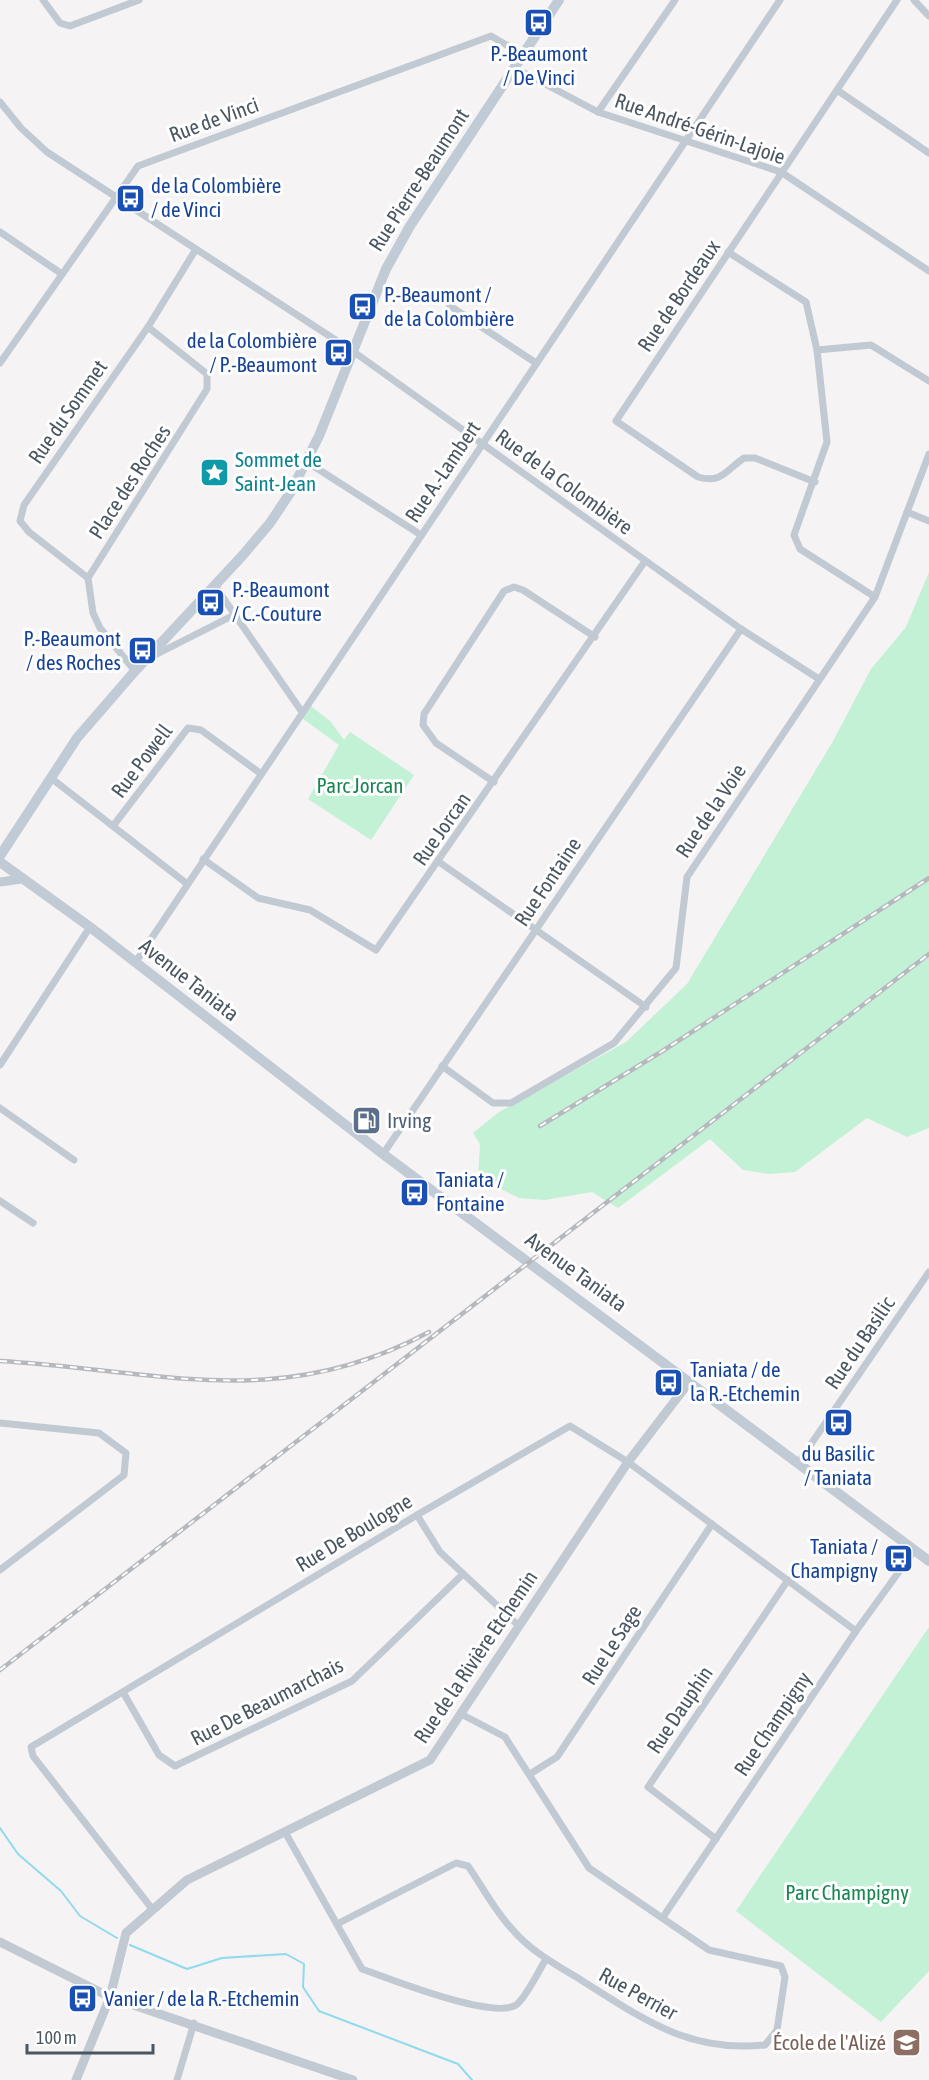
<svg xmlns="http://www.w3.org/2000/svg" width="929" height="2080" viewBox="0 0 929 2080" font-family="'Asap Condensed',sans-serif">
<rect width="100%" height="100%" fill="#f5f3f3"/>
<g fill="#c3f1d5">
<polygon points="929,572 929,1128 907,1137 867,1118 795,1172 769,1174 743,1170 710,1139 618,1208 592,1192 545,1200 519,1198 478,1178 480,1144 473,1133 499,1112 626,1042 687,984 832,743 871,669 906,627"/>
<polygon points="307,703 330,721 344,740 350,732 414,775 371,840 308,799 339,745 299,716"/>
<polygon points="929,1627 929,1971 881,2022 736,1911"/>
</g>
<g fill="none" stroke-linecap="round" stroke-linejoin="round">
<g stroke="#90daee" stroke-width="2">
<polyline points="0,1828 18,1854 61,1891 80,1916 117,1938"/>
<polyline points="130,1945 187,1969 222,1958 286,1954 304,1964 303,1987 319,2011 458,2064 472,2080"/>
</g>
<g stroke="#c1cad2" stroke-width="7">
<polyline points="43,0 60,23 70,26 139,0"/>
<polyline points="914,0 929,16"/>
<polyline points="515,68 598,112 781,172 929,271"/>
<polyline points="837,90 929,153"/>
<polyline points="0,102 21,128 47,152 354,352 741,629 819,679"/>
<polyline points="598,112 675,0"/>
<polyline points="0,232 62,274"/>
<polyline points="728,252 806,302 817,350 827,442 794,535 800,549 875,597"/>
<polyline points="450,306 536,363"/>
<polyline points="817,350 871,345 929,381"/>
<polyline points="0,363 138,166 491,36 524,55"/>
<polyline points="307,462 421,535"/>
<path d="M815,482L755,458H744C726,470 722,484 698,477L616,421L897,0"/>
<polyline points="907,512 929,521"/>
<polyline points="88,578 29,532 20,521 24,505 148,327 196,249"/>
<polyline points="215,586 302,712"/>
<polyline points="153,656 234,615"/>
<polyline points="135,671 100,628 93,613 88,578 207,389 207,374 148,327"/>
<polyline points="51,778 186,883"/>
<polyline points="494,782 436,743 423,725 424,714 504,591 514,587 523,590 595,637"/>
<polyline points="113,826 188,728 201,730 260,773"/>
<polyline points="203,859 258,898 310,910 376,950 645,561"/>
<polyline points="439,862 646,1007"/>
<polyline points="135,963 780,0"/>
<polyline points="0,1065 90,927"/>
<polyline points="442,1066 493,1103 511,1103 614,1043 676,968 687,877 875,597 929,454"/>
<polyline points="0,1108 74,1160"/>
<polyline points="383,1154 741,629"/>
<polyline points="0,1201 33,1223"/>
<polyline points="0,1423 99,1433 126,1453 124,1475 0,1570"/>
<polyline points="798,1463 929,1272"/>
<polyline points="417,1515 440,1552 519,1626"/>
<polyline points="123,1692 159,1755 175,1766 352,1681 463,1574"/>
<polyline points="530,1774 557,1757 712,1524"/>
<path d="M285,1832L362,1969C390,1979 493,2020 516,2005C526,1998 539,1970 546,1959"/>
<polyline points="716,1839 648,1787 788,1580"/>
<polyline points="153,1910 33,1756 31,1747 417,1515 570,1426 628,1462 856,1631"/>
<polyline points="663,1917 856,1631 914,1551"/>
<path d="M337,1924L456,1863L468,1866C482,1886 495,1911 512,1929C530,1951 558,1966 581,1980C643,2019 689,2053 765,2045L777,2030L785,1977L781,1966L709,1950L589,1868L505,1737L461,1714"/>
<polyline points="177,2080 194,2023"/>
</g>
<g stroke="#c1cad2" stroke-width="9">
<polyline points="0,882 21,879"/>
<polyline points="0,1942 110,1997 353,2080"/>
<polyline points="76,2080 110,1997 126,1933 187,1880 430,1760 628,1462 690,1381"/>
</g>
<g stroke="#c1cbd6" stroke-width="10">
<polyline points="0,856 77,738 135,671 243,555 270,523 290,493 319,436 386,269 410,226 559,0"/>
<polyline points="0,862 90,927 383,1154 929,1561"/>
</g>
<defs>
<g id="rail">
<polyline points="540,1126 661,1052 929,878"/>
<path d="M0,1361C158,1370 278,1413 429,1332"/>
<polyline points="0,1670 929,954"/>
</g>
</defs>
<use href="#rail" stroke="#b5b8bd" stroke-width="4.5"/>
<use href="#rail" stroke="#fff" stroke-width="2" stroke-dasharray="7" stroke-linecap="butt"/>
</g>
<defs>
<symbol id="bus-square" viewBox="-11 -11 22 22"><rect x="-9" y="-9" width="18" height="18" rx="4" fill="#1a4fb4" stroke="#fff"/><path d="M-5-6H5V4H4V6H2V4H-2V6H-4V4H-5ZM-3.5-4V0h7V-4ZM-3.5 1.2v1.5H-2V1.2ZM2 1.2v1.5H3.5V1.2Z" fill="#fff"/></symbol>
<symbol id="sight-square" viewBox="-11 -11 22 22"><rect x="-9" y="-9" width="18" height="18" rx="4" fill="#0f9aa8" stroke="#fff"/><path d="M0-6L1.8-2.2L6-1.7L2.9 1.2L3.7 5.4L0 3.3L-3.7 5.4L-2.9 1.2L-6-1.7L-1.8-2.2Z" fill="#fff"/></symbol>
<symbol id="fuel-square" viewBox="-11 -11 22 22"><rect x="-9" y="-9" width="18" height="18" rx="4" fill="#5c6f8a" stroke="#fff"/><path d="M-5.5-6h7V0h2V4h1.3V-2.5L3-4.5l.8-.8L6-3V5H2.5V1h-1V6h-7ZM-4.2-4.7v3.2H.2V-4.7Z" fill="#fff"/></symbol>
<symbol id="school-square" viewBox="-11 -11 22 22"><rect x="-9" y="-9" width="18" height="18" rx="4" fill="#8d6e63" stroke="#fff"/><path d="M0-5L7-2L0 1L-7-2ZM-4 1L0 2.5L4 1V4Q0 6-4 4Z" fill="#fff"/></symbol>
</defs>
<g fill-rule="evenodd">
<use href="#bus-square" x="522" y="6" width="33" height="33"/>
<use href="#bus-square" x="114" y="182" width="33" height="33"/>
<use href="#bus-square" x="346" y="290" width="33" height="33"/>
<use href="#bus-square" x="322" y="336" width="33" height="33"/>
<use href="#sight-square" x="198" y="456" width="33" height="33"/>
<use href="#bus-square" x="194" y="586" width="33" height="33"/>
<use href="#bus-square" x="126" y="634" width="33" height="33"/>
<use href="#fuel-square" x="350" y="1104" width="33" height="33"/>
<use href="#bus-square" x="398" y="1176" width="33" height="33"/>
<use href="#bus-square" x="652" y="1366" width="33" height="33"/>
<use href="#bus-square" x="822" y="1406" width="33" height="33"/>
<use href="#bus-square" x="882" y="1542" width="33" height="33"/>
<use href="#bus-square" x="66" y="1982" width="33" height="33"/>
<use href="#school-square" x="890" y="2026" width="33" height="33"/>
</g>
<g text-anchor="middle" stroke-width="6" stroke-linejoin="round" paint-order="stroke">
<g font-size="21" fill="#164399" stroke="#fff" text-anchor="start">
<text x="539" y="61" text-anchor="middle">P.-Beaumont<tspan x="539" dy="24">/ De Vinci</tspan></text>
<text x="151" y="193">de la Colombière<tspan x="151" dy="24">/ de Vinci</tspan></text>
<text x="384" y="302">P.-Beaumont /<tspan x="384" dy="24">de la Colombière</tspan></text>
<text x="317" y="348" text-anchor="end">de la Colombière<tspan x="317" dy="24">/ P.-Beaumont</tspan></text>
<text x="232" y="597">P.-Beaumont<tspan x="232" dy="24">/ C.-Couture</tspan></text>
<text x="121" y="646" text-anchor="end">P.-Beaumont<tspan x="121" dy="24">/ des Roches</tspan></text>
<text x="436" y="1187">Taniata /<tspan x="436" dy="24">Fontaine</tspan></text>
<text x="690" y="1377">Taniata / de<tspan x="690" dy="24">la R.-Etchemin</tspan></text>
<text x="838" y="1461" text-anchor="middle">du Basilic<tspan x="838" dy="24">/ Taniata</tspan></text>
<text x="878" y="1554" text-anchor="end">Taniata /<tspan x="878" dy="24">Champigny</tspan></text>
<text x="104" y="2006">Vanier / de la R.-Etchemin</text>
</g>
<g font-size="21" fill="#4a5661" stroke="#fff">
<text transform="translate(214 120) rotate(-20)" y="7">Rue de Vinci</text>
<text transform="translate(700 129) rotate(19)" y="7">Rue André-Gérin-Lajoie</text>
<text transform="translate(419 180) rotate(-57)" y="7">Rue Pierre-Beaumont</text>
<text transform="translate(679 296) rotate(-56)" y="7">Rue de Bordeaux</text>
<text transform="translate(68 412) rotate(-55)" y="7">Rue du Sommet</text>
<text transform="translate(443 472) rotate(-56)" y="7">Rue A.-Lambert</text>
<text transform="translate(130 482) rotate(-57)" y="7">Place des Roches</text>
<text transform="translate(564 482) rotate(36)" y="7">Rue de la Colombière</text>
<text transform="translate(142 761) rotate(-53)" y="7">Rue Powell</text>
<text transform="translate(711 811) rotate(-56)" y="7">Rue de la Voie</text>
<text transform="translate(442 829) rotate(-55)" y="7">Rue Jorcan</text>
<text transform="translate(548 882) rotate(-56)" y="7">Rue Fontaine</text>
<text transform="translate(189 980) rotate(38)" y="7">Avenue Taniata</text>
<text transform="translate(576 1272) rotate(36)" y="7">Avenue Taniata</text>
<text transform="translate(860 1343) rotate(-56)" y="7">Rue du Basilic</text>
<text transform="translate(354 1533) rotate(-31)" y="7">Rue De Boulogne</text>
<text transform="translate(612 1645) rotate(-57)" y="7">Rue Le Sage</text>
<text transform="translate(476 1657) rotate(-56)" y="7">Rue de la Rivière Etchemin</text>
<text transform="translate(267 1702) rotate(-27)" y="7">Rue De Beaumarchais</text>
<text transform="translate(680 1710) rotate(-56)" y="7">Rue Dauphin</text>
<text transform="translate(773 1724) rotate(-56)" y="7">Rue Champigny</text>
<text transform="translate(638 1994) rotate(29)" y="7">Rue Perrier</text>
</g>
<g font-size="21" fill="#0d838f" stroke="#fff" text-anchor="start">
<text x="235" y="467">Sommet de<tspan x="235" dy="24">Saint-Jean</tspan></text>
</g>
<g font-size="21" fill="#17864f" stroke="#fff">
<text x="360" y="793">Parc Jorcan</text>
<text x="847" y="1900">Parc Champigny</text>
</g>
<g font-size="21" fill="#4e5e75" stroke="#fff" text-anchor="start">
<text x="387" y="1128">Irving</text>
</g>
<g font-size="21" fill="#785e54" stroke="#fff" text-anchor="end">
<text x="886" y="2050">École de l'Alizé</text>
</g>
</g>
<path d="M27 2044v9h126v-9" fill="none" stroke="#4a5661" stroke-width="3"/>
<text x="36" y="2044" font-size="18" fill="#4a5661" stroke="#ffffff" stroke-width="4.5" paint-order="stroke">100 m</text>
</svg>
